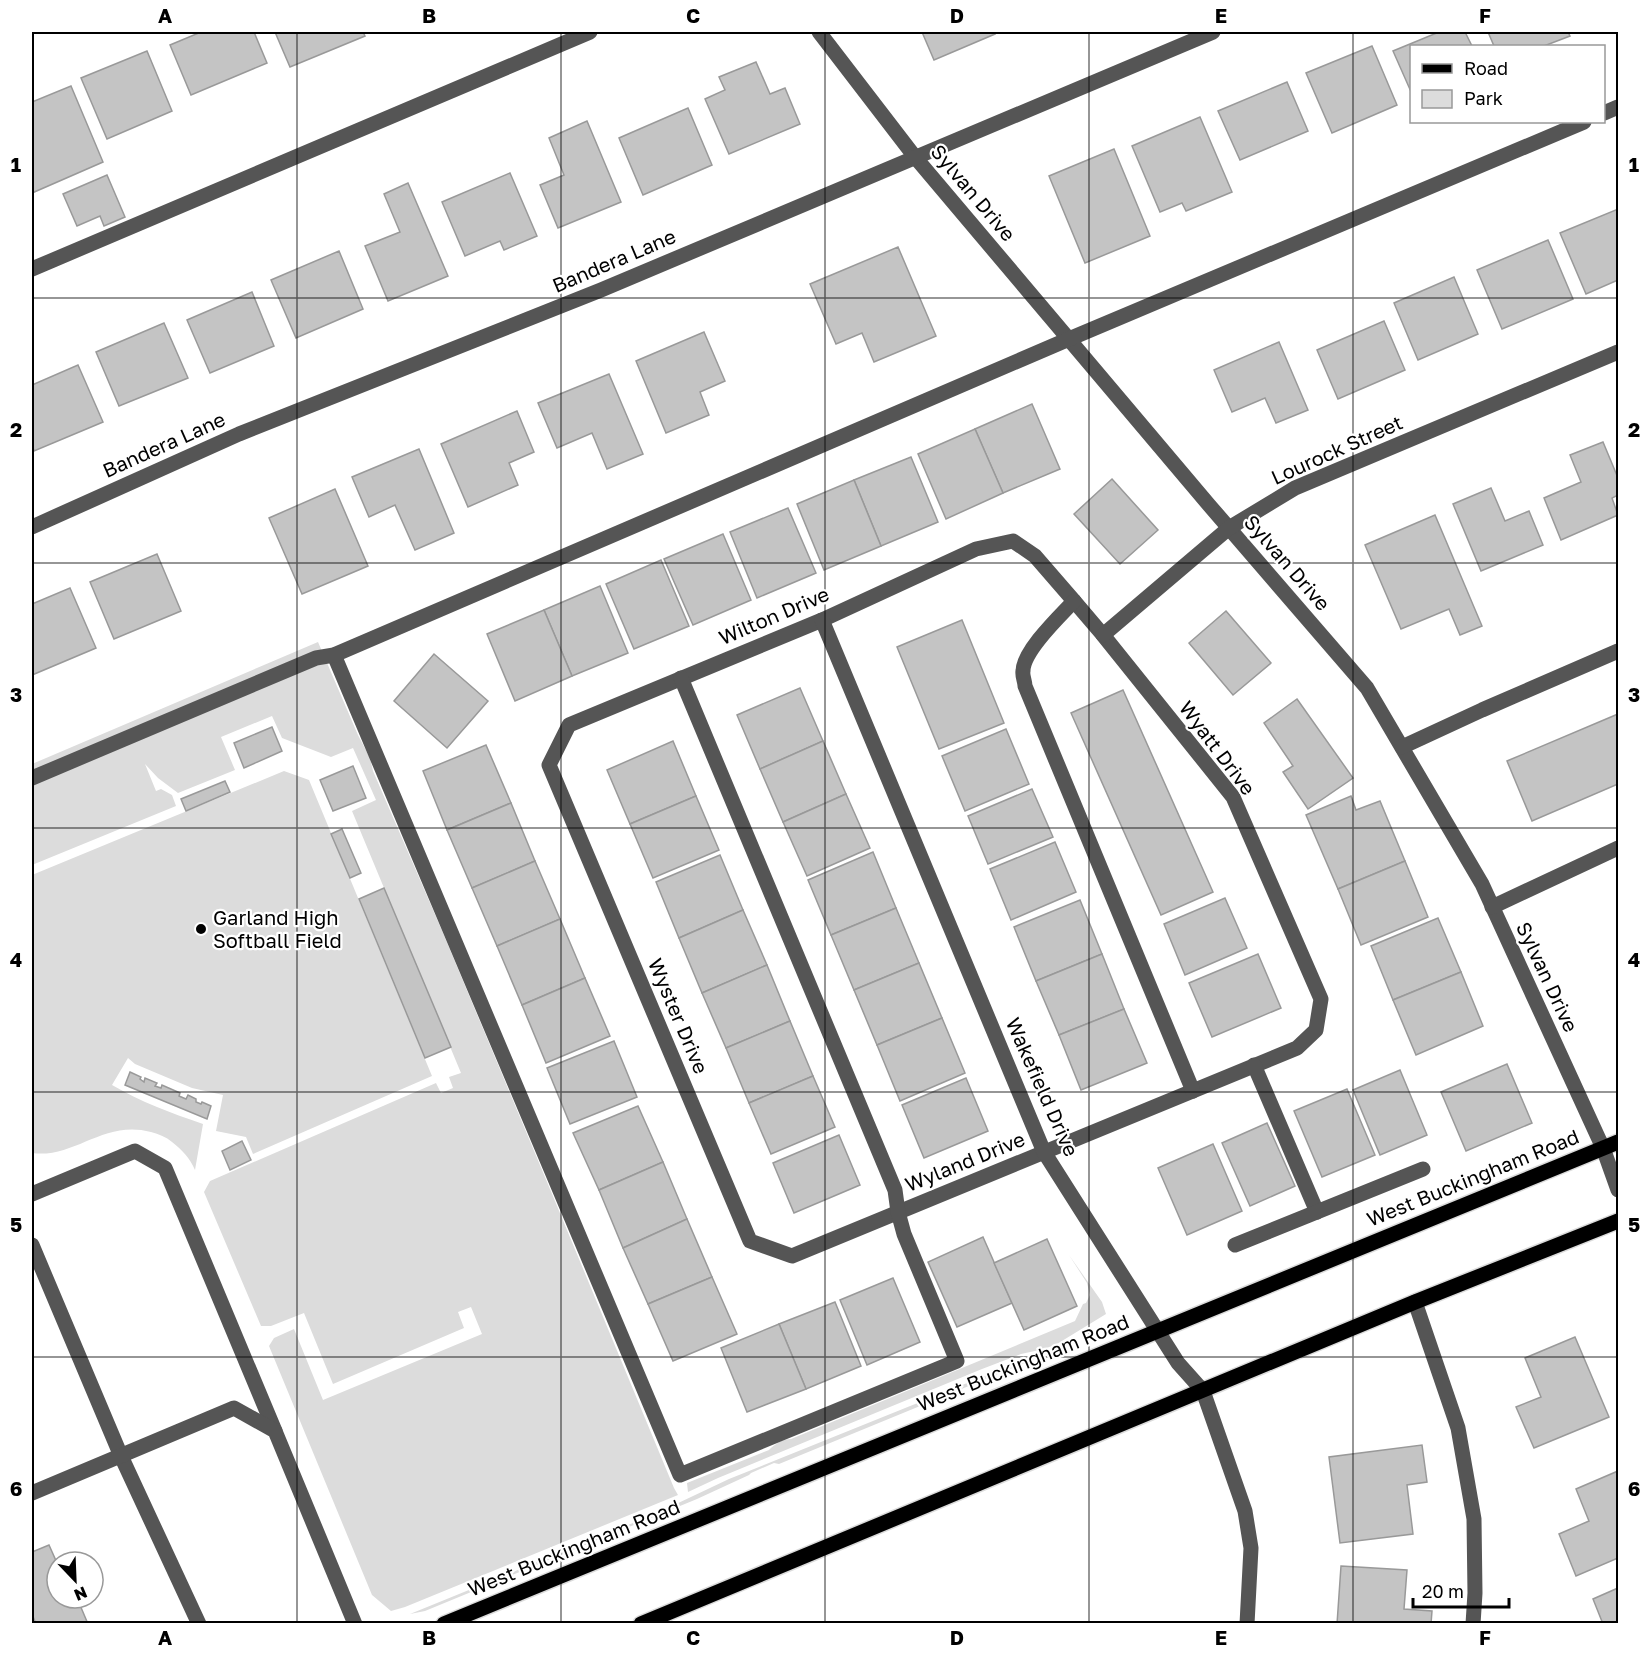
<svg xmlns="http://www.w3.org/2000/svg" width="1650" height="1655" viewBox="0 0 1650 1655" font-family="'Golos Text',sans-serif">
<rect width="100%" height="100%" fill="#fff"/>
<g fill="#dcdcdc">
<polygon points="318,642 358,735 370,758 373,771 443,933 550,1189 674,1488 678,1495 405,1607 391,1611 372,1595 269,1346 274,1338 294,1329 323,1400 482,1334 471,1307 458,1312 464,1328 333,1384 304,1313 271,1326 261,1326 204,1192 210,1181 436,1083 441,1093 453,1088 449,1077 461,1073 352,811 376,800 353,748 331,757 282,738 272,716 221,737 235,770 178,793 158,778 145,764 156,791 161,789 172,795 176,806 32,865 32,764"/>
<path d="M284,771L309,780L432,1076L253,1154L246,1137L216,1131L223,1095L192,1088L135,1064L128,1058L112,1085C141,1102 171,1113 203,1124L195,1170C190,1158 182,1150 172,1142C166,1137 159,1134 151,1132C104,1119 74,1159 32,1153V875Z"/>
<path d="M1069,1255L1102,1302L1106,1314L1057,1344L1044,1349L1021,1354L982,1369L718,1478L688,1492L687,1483L769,1450C775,1444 782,1439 791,1439L1075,1321L1083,1304L1086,1303L1090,1295L1087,1283Z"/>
<polygon points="1037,1358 779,1464 774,1463 751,1473 749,1475 697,1499 425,1611 410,1614 655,1514 729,1479 1024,1360"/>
</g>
<g fill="#c4c4c4" stroke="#999" stroke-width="1.5">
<polygon points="201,32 254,32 267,63 191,95 170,45"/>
<polygon points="275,32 363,32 365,36 290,67"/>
<polygon points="922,32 994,32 995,34 934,60"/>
<polygon points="1439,32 1465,32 1472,46 1412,46 1412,94 1393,51"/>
<polygon points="1488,32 1568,32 1570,36 1544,46 1494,46"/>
<polygon points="1372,46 1397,105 1332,133 1306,73"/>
<polygon points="147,51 172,111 107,139 81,78"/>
<polygon points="756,62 770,94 785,88 800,124 729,154 705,99 725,90 719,77"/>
<polygon points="1287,82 1308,131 1240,160 1218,111"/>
<polygon points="71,86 103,162 32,193 32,102"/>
<polygon points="688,108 712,165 643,195 619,138"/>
<polygon points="1200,117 1232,192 1186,211 1182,203 1160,212 1132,146"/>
<polygon points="587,121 621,202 558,228 540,185 564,175 549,138"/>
<polygon points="1114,149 1150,236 1085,263 1049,176"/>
<polygon points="510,173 537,236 504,250 500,241 465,256 442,202"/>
<polygon points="107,175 125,217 104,226 100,216 77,226 63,194"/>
<polygon points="408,183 448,276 388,301 365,246 400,232 384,194"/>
<polygon points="1618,209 1618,280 1586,294 1560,233"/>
<polygon points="1548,240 1573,299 1502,329 1477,270"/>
<polygon points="898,247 936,336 874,362 862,333 836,344 810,284"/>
<polygon points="339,251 363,309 296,338 271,280"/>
<polygon points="1454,277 1478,334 1418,360 1394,303"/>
<polygon points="252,292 274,346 210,373 187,320"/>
<polygon points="1384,321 1405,370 1338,399 1317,350"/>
<polygon points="164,323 188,378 119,406 96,352"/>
<polygon points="704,332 725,381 700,392 709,415 666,433 636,361"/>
<polygon points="1279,342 1308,410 1276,423 1265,398 1232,412 1214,370"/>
<polygon points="78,365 103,422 34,451 32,444 32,385"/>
<polygon points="609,374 643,454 607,469 592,433 557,448 538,403"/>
<polygon points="1032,404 1060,469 1003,493 975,429"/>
<polygon points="517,411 534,452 509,463 518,485 468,507 441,444"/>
<polygon points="975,429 1003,493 946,519 918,454"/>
<polygon points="1603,442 1618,478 1618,495 1612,498 1618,515 1561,540 1544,498 1581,482 1570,455"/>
<polygon points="419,449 454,533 415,550 395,505 369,517 352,477"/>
<polygon points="911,457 938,522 881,546 854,480"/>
<polygon points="1112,479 1158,530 1120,564 1074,514"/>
<polygon points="854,480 881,546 824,570 797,504"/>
<polygon points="1491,488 1505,521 1529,511 1543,545 1481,571 1453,504"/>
<polygon points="335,489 368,566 302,594 269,518"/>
<polygon points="788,508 816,573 757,598 730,532"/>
<polygon points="1435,515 1482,626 1460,635 1449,609 1401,629 1365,545"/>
<polygon points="723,534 751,600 693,625 664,559"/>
<polygon points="157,554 181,611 114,639 90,582"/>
<polygon points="661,560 689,626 634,649 606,584"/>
<polygon points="600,586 628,653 572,676 544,610"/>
<polygon points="70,588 96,648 32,675 32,604"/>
<polygon points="544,610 572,676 515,701 487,634"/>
<polygon points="1226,611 1271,663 1233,695 1189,643"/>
<polygon points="962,620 1004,723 939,749 897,647"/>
<polygon points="434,654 488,701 447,748 394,701"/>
<polygon points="800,688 823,741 760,769 737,715"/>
<polygon points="1123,690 1213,892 1161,915 1071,713"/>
<polygon points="1297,699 1353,778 1308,809 1283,772 1293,766 1264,723"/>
<polygon points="1618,714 1618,784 1532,821 1507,761"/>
<polygon points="272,727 282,751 244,768 234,743"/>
<polygon points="1006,729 1029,784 965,811 942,756"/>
<polygon points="673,741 696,796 630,824 607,770"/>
<polygon points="823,741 846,794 783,822 760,769"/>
<polygon points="486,745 511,803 447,830 423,771"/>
<polygon points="353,766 366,798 333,811 320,780"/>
<polygon points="225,781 230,792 186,811 181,799"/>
<polygon points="1032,789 1053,837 988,864 968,816"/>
<polygon points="846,794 870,848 807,876 783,822"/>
<polygon points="696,796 719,850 653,878 630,824"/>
<polygon points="1351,796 1356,810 1380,801 1405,861 1338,889 1306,815"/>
<polygon points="511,803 535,861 472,888 447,830"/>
<polygon points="342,829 361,873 350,878 331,834"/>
<polygon points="1055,842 1076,892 1011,920 990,869"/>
<polygon points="873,852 896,908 831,935 808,880"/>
<polygon points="720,855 743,910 679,938 656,882"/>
<polygon points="535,861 560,919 497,946 472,888"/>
<polygon points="1405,861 1428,917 1361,945 1338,889"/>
<polygon points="384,888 451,1047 425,1058 359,899"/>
<polygon points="1225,898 1247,948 1185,975 1164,924"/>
<polygon points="1080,900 1102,954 1036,981 1014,927"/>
<polygon points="896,908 919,963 854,990 831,935"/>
<polygon points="743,910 767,965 702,993 679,938"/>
<polygon points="1438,918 1461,972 1393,1000 1371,946"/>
<polygon points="560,919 585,978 522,1005 497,946"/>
<polygon points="1102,954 1124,1009 1059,1035 1036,981"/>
<polygon points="1258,954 1281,1008 1212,1037 1189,983"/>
<polygon points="919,963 942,1018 877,1045 854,990"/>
<polygon points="767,965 790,1021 726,1048 702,993"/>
<polygon points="1461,972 1483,1026 1416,1055 1393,1000"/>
<polygon points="585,978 610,1036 546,1063 522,1005"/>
<polygon points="1124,1009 1147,1063 1081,1090 1059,1035"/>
<polygon points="942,1018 965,1073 900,1101 877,1045"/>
<polygon points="790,1021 813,1076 749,1103 726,1048"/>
<polygon points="614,1041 637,1097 570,1124 547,1068"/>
<polygon points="1507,1064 1532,1123 1466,1151 1441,1092"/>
<polygon points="1400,1070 1427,1135 1380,1155 1353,1090"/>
<polygon points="130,1072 141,1077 140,1079 144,1082 145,1078 157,1083 155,1086 161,1088 162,1085 180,1093 179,1096 186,1099 188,1095 196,1099 196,1102 201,1104 202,1102 211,1106 207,1119 125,1085"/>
<polygon points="813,1076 835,1127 771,1154 749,1103"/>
<polygon points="966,1078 988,1131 924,1158 902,1105"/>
<polygon points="1347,1089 1375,1155 1322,1177 1294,1111"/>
<polygon points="638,1106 663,1162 599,1190 573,1133"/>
<polygon points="1267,1123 1295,1186 1250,1206 1222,1143"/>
<polygon points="839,1135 860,1185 794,1213 773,1163"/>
<polygon points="242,1141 251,1160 230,1170 222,1151"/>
<polygon points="1213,1144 1242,1211 1187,1235 1158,1168"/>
<polygon points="663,1162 687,1219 623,1248 599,1190"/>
<polygon points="687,1219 712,1277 648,1304 623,1248"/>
<polygon points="983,1237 1012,1303 957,1327 928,1262"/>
<polygon points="1047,1239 1077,1306 1024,1330 994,1263"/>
<polygon points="712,1277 737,1334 673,1361 648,1304"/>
<polygon points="893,1278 920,1342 867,1365 840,1300"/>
<polygon points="835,1302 861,1366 806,1389 779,1324"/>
<polygon points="779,1324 806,1389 747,1412 721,1348"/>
<polygon points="1575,1337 1609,1417 1534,1448 1516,1407 1541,1397 1525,1358"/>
<polygon points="1422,1445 1427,1482 1407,1485 1413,1534 1340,1543 1329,1457"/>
<polygon points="1618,1471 1618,1558 1576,1576 1559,1534 1589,1521 1576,1489"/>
<polygon points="49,1545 57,1563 57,1598 77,1598 88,1624 36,1624 32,1614 32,1552"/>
<polygon points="1341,1566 1407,1570 1404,1609 1432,1611 1431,1624 1337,1624"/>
<polygon points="1618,1588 1618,1624 1603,1624 1593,1599"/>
</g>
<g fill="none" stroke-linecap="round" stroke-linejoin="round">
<defs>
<g id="major">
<polyline points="444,1624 1618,1142"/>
<polyline points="641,1624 1415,1302 1618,1221"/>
</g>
</defs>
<use href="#major" stroke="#dbdbdb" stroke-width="18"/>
<g stroke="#555" stroke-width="15">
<polyline points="819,32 915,157 1209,505 1367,688 1482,884 1603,1148 1618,1190"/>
<polyline points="1604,113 1618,107"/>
<polyline points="32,269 590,32"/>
<polyline points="32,527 239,434 601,290 1213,32"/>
<polygon points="1013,541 1035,556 1074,601 1103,635 1233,797 1321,999 1316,1030 1297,1048 792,1256 750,1241 549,765 569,725 822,620 976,549"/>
<path d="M1074,601C1060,616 1023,651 1023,671C1022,676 1025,681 1025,686L1193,1091"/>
<polyline points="822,620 1044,1152 1178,1363 1203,1391 1245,1511 1251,1548 1247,1624"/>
<polyline points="1103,635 1229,528 1295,488 1618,352"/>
<polyline points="334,655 680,1475 957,1361 904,1234 898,1212 895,1190 681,678"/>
<polyline points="1402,747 1482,710 1618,651"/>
<polyline points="32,778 316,658 334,655 1069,339 1584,122"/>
<polyline points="1492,907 1618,848"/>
<polyline points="1254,1065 1317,1212"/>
<polyline points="32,1194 135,1151 165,1168 275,1431"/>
<polyline points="32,1245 121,1456 199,1624"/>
<polyline points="1235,1245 1423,1169"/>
<polyline points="1415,1302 1458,1428 1474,1519 1475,1593 1473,1624"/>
<polyline points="32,1493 234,1408 275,1431 355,1624"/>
</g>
<use href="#major" stroke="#000" stroke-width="15"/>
</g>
<path fill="none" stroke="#000" stroke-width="1.5" stroke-opacity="0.55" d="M297,32V1624M561,32V1624M825,32V1624M1089,32V1624M1353,32V1624M32,298H1618M32,563H1618M32,828H1618M32,1092H1618M32,1357H1618"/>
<circle fill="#000" stroke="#fff" stroke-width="2" cx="201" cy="929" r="6"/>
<g text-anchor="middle" stroke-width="4.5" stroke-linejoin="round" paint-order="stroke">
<g font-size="20" fill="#000" stroke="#fff">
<text transform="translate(973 193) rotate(50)" y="7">Sylvan Drive</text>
<text transform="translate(614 261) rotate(-23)" y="7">Bandera Lane</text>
<text transform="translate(164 445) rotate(-24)" y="7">Bandera Lane</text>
<text transform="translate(1337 450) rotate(-24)" y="7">Lourock Street</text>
<text transform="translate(1287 563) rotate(49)" y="7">Sylvan Drive</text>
<text transform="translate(774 616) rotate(-23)" y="7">Wilton Drive</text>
<text transform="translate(1217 748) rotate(53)" y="7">Wyatt Drive</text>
<text transform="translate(1547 977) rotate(65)" y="7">Sylvan Drive</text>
<text transform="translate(678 1016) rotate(67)" y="7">Wyster Drive</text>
<text transform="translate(1042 1087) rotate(66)" y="7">Wakefield Drive</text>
<text transform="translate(965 1162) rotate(-22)" y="7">Wyland Drive</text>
<text transform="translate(1473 1178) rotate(-22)" y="7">West Buckingham Road</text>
<text transform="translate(1023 1363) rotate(-22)" y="7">West Buckingham Road</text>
<text transform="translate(574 1548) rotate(-22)" y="7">West Buckingham Road</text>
</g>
<g font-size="20" fill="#000" stroke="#fff" text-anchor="start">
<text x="213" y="925">Garland High<tspan x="213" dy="23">Softball Field</tspan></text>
</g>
</g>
<rect width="1650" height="1655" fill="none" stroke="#ffffff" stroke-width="66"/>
<rect x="1410" y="45" width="195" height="78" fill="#ffffff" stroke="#999999" stroke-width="1.5"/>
<rect x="1422" y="64" width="30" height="9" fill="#000000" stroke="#999999" stroke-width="1.5"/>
<text x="1464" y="75" font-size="18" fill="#000000">Road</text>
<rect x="1422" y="90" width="30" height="18" fill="#dcdcdc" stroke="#999999" stroke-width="1.5"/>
<text x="1464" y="105" font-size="18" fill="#000000">Park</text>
<g transform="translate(75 1580) rotate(157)"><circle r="28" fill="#ffffff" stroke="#999999" stroke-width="1.5"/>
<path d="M0-4.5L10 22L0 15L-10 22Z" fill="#000000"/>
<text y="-9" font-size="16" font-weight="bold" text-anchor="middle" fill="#000000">N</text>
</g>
<path d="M1413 1598v9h96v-9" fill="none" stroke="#000000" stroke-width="3"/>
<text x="1422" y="1598" font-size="18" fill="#000000" stroke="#ffffff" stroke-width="4.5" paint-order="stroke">20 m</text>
<rect x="33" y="33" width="1584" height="1589" fill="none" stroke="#000" stroke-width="2"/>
<g font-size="20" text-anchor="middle" font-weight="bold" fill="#000">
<text x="165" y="23">A</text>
<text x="429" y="23">B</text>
<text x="693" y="23">C</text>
<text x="957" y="23">D</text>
<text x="1221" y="23">E</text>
<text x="1485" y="23">F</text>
<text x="16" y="172">1</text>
<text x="1634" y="172">1</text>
<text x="16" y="437">2</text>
<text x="1634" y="437">2</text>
<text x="16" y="702">3</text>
<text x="1634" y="702">3</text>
<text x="16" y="967">4</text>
<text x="1634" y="967">4</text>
<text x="16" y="1232">5</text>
<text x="1634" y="1232">5</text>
<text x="16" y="1496">6</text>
<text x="1634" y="1496">6</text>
<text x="165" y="1645">A</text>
<text x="429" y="1645">B</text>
<text x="693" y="1645">C</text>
<text x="957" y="1645">D</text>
<text x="1221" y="1645">E</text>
<text x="1485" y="1645">F</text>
</g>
</svg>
